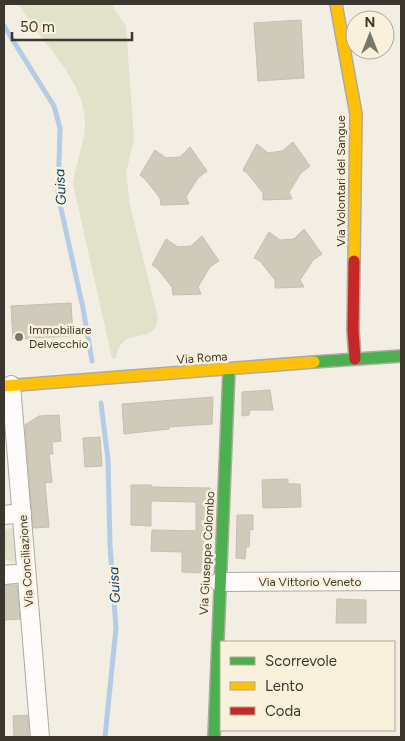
<svg xmlns="http://www.w3.org/2000/svg" width="405" height="741" viewBox="0 0 405 741" font-family="Figtree,sans-serif">
<rect width="100%" height="100%" fill="#f3eee3"/>
<g fill="#e2e2ca">
<path d="M19,4H113V7L126,26L134,139L126,173L130,205L158,318C154,349 122,322 116,358H112L73,184C75,163 86,142 85,120C83,77 39,41 19,4Z"/>
<polygon points="15,528 18,554 14,563 4,559 4,529"/>
</g>
<g fill="none" stroke-linecap="round" stroke-linejoin="round">
<g stroke="#b4cce6" stroke-width="5">
<polyline points="4,26 54,106 60,128 58,195 83,308 92,361"/>
<polyline points="101,403 108,460 110,545 116,628 105,737"/>
</g>
</g>
<g fill="#d0cabb" stroke="#c3bfb6">
<polygon points="301,20 304,78 258,81 254,23"/>
<polygon points="293,142 310,166 301,173 289,192 292,199 263,200 263,193 248,174 243,170 257,144 268,153 282,151"/>
<polygon points="190,147 207,171 198,178 186,197 189,204 161,205 160,198 145,179 140,175 155,150 166,158 180,157"/>
<polygon points="304,229 322,254 313,260 300,280 304,287 275,288 275,280 260,261 254,258 269,232 280,240 294,239"/>
<polygon points="202,236 219,261 210,267 198,287 201,294 173,295 172,287 157,268 152,265 166,239 178,247 191,246"/>
<polygon points="71,303 73,336 13,339 11,306"/>
<polygon points="270,390 273,410 250,410 249,415 242,416 242,392"/>
<polygon points="213,397 212,424 169,427 169,429 124,434 122,404"/>
<polygon points="59,415 61,441 52,442 53,454 49,454 52,482 45,483 49,527 33,528 25,425 39,416"/>
<polygon points="100,437 102,466 85,467 83,438"/>
<polygon points="288,479 288,484 300,484 301,507 263,508 262,480"/>
<polygon points="131,485 151,485 152,487 210,488 206,573 182,572 182,552 151,551 152,530 196,531 196,502 151,501 151,526 131,525"/>
<polygon points="237,515 253,515 253,530 250,529 249,547 246,547 245,559 236,558"/>
<polygon points="4,585 17,585 20,619 4,620"/>
<polygon points="337,599 366,600 366,623 336,623"/>
<polygon points="28,715 29,737 14,737 13,716"/>
</g>
<g fill="none" stroke-linecap="round" stroke-linejoin="round">
<defs>
<g id="street">
<polyline points="11,385 40,737"/>
<polyline points="4,515 22,513"/>
<polyline points="4,575 26,573"/>
<polyline points="219,582 401,581"/>
</g>
<g id="fast">
<polyline points="314,362 401,356"/>
<polyline points="214,737 229,370"/>
</g>
<g id="slow">
<polyline points="336,4 356,114 354,261"/>
<polyline points="4,386 314,362"/>
</g>
<polyline id="jam" points="354,261 353,330 355,359"/>
</defs>
<use href="#street" stroke="#aeaaa2" stroke-width="20"/>
<use href="#fast" stroke="#aeaaa2" stroke-width="14"/>
<use href="#slow" stroke="#aeaaa2" stroke-width="14"/>
<use href="#jam" stroke="#aeaaa2" stroke-width="14"/>
<use href="#street" stroke="#fdfcfb" stroke-width="18"/>
<use href="#fast" stroke="#4caf50" stroke-width="11"/>
<use href="#slow" stroke="#ffc107" stroke-width="11"/>
<use href="#jam" stroke="#c62828" stroke-width="11"/>
</g>
<circle fill="#7b776e" stroke="#faf1dc" stroke-width="2" cx="19" cy="337" r="5"/>
<g text-anchor="middle" stroke-width="5" stroke-linejoin="round" paint-order="stroke">
<g font-size="12" fill="#3b372f" stroke="#faf1dc">
<text transform="translate(341 181) rotate(-90)" y="4">Via Volontari del Sangue</text>
<text transform="translate(202 358) rotate(-4)" y="4">Via Roma</text>
<text transform="translate(207 553) rotate(-87)" y="4">Via Giuseppe Colombo</text>
<text transform="translate(26 561) rotate(-94)" y="4">Via Conciliazione</text>
<text x="310" y="586">Via Vittorio Veneto</text>
</g>
<g font-size="12" fill="#3b372f" stroke="#faf1dc" text-anchor="start">
<text x="29" y="334">Immobiliare<tspan x="29" dy="14">Delvecchio</tspan></text>
</g>
<g font-size="14" font-style="italic" fill="#084072" stroke="#faf1dc">
<text transform="translate(60 187) rotate(-93)" y="5">Guisa</text>
<text transform="translate(114 585) rotate(-93)" y="5">Guisa</text>
</g>
</g>
<rect width="405" height="741" fill="none" stroke="#3b372f" stroke-width="10"/>
<rect x="220" y="641" width="175" height="90" fill="#faf1dc" stroke="#aea797"/>
<rect x="230" y="657" width="25" height="8" fill="#4caf50" stroke="#aea797"/>
<text x="265" y="666" font-size="15" fill="#3b372f">Scorrevole</text>
<rect x="230" y="682" width="25" height="8" fill="#ffc107" stroke="#aea797"/>
<text x="265" y="691" font-size="15" fill="#3b372f">Lento</text>
<rect x="230" y="707" width="25" height="8" fill="#c62828" stroke="#aea797"/>
<text x="265" y="716" font-size="15" fill="#3b372f">Coda</text>
<g transform="translate(370 35)"><circle r="24" fill="#faf1dc" stroke="#aea797"/>
<path d="M0-4L9 19L0 12L-9 19Z" fill="#7b776e"/>
<text y="-8" font-size="14" font-weight="bold" text-anchor="middle" fill="#3b372f">N</text>
</g>
<path d="M12 32v8h120v-8" fill="none" stroke="#3b372f" stroke-width="2.5"/>
<text x="20" y="32" font-size="15" fill="#3b372f" stroke="#faf1dc" stroke-width="4" paint-order="stroke">50 m</text>
</svg>
